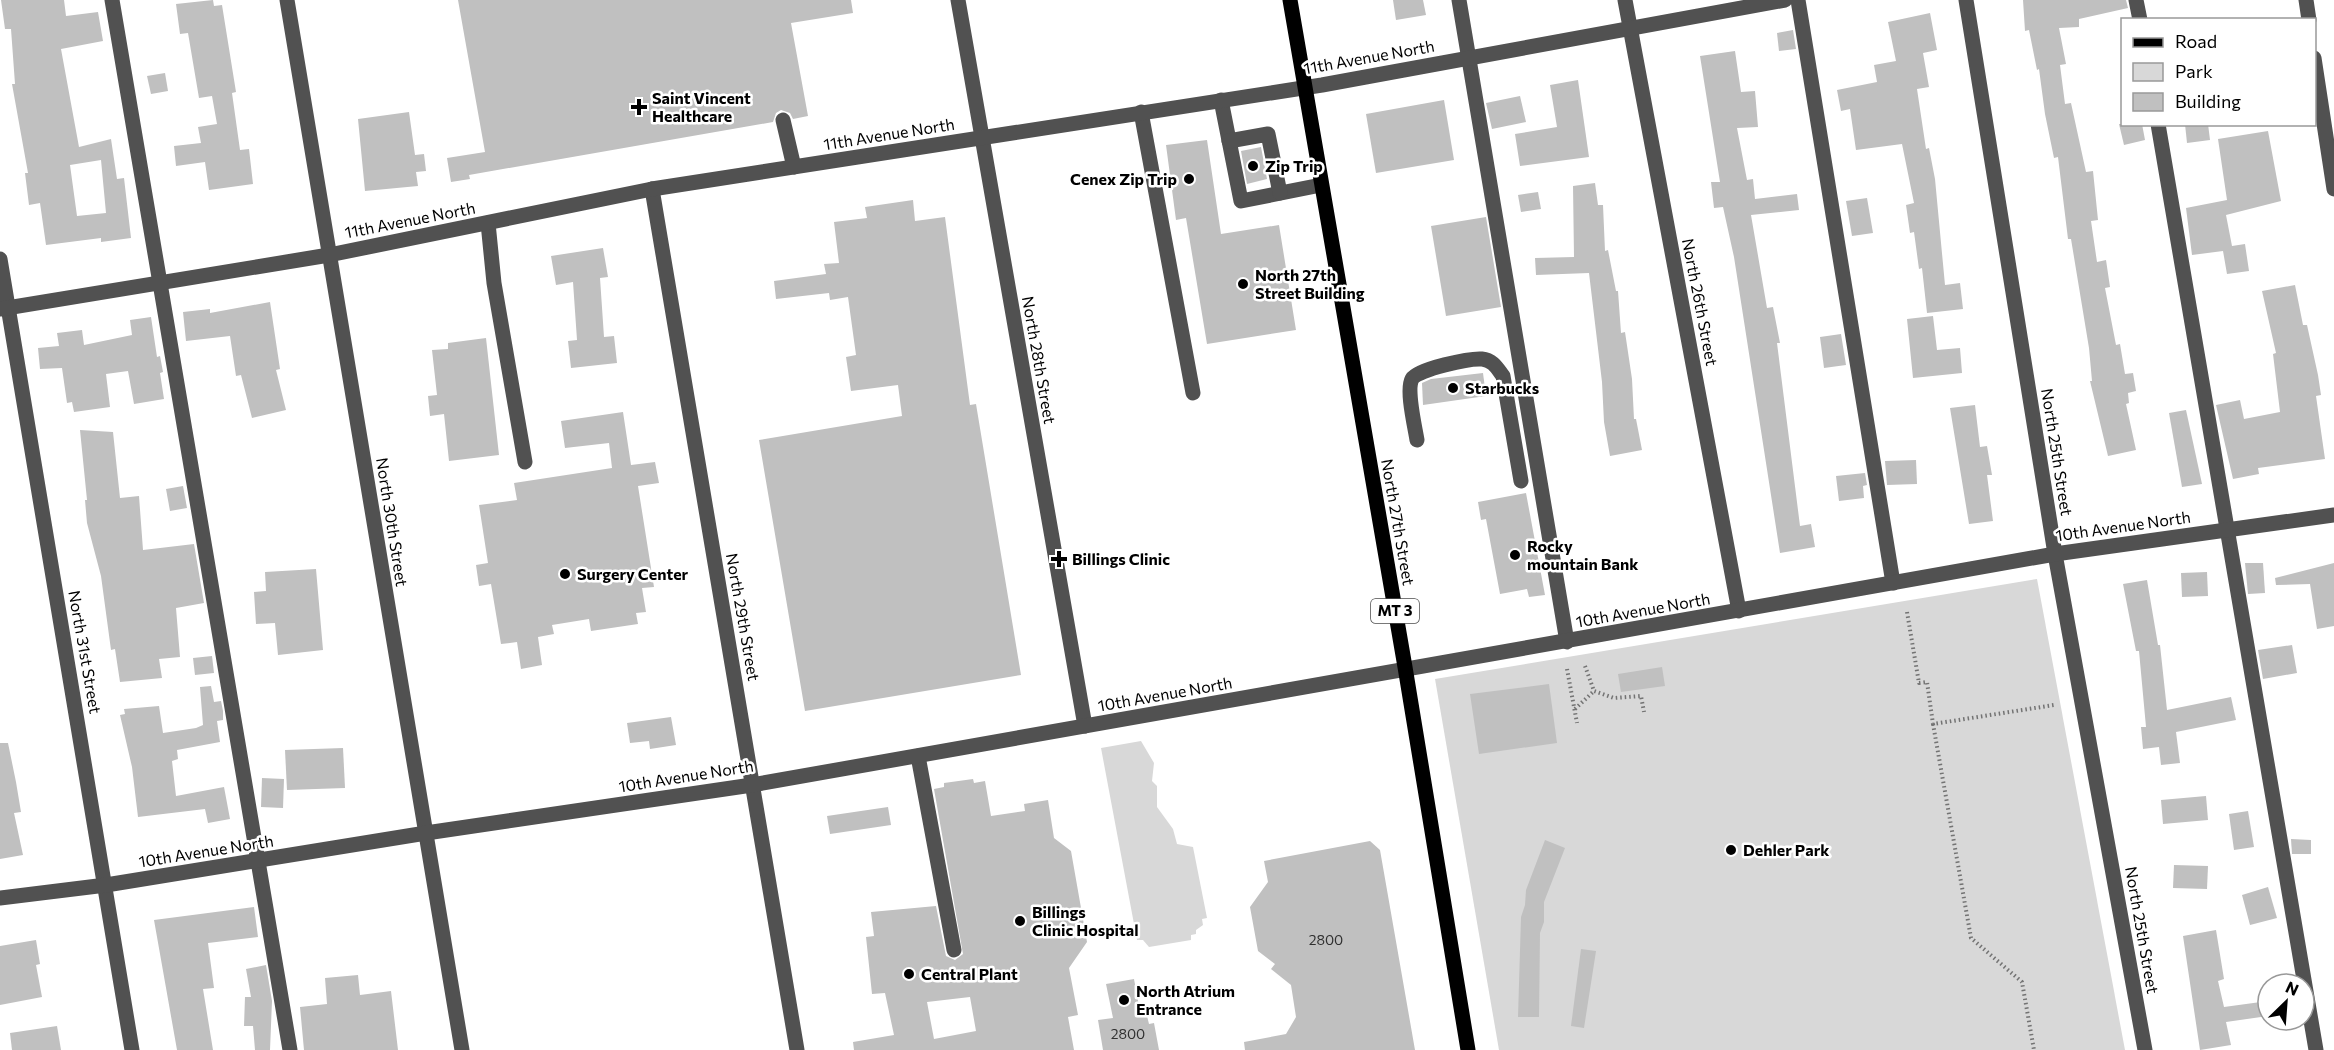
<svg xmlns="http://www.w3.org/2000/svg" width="2334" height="1050" viewBox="0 0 2334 1050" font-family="Commissioner,sans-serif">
<rect width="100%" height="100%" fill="#fff"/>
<g fill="#d8d8d8">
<polygon points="2037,579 2125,1050 1499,1050 1435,679"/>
<polygon points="1141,741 1154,763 1152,781 1157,786 1157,807 1173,829 1177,844 1193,847 1207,918 1202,919 1203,925 1196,930 1196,934 1191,935 1191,940 1149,947 1143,940 1137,940 1101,748"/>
</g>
<g fill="#c0c0c0" fill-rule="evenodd">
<path d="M1,0H64L66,16L98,12L103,41L61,49L79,147L111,139L117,179L124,178L131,238L101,242V238L46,245L40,203L29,205L25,173H28L12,84H15L11,29H5ZM101,160L106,213L77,216L70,165Z"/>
<polygon points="213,0 214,6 222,5 236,92 232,93 240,150 249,149 253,184 209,190 205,162 176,166 174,146 201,143 198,127 217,124 212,96 199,98 188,33 180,34 176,4"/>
<polygon points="458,0 851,0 853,13 791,23 808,116 793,119 790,113 781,110 776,113 773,122 469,175 470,179 451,182 447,158 485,152"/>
<polygon points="1393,0 1423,0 1426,15 1396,20"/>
<polygon points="2023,0 2126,0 2128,8 2079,19 2079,27 2059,28 2066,64 2060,65 2065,104 2071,103 2086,172 2093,171 2098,220 2091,221 2097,262 2106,260 2110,287 2105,288 2116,345 2120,344 2125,374 2133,373 2136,391 2128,393 2129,403 2126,404 2136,450 2108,456 2090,381 2092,381 2089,348 2071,239 2068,239 2058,157 2054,158 2045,114 2039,69 2037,70 2029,30 2025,31"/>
<polygon points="1930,13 1937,50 1923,53 1929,87 1917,89 1926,149 1929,148 1935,179 1945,285 1960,283 1963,309 1927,313 1922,268 1919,269 1914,232 1910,233 1906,205 1914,203 1902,144 1856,150 1850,109 1841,111 1837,90 1877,82 1874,65 1896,61 1888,22"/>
<polygon points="1793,30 1796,49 1779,51 1777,33"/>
<polygon points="1735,51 1741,92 1755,91 1758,127 1737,128 1747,180 1753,179 1755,199 1797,194 1799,210 1751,215 1767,308 1773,307 1780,343 1777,343 1800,526 1811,524 1815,547 1780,553 1734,257 1723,207 1714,208 1711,182 1720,182 1700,56"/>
<polygon points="165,73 168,91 151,94 147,76"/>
<polygon points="1578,80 1589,157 1520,166 1515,134 1557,127 1550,85"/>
<polygon points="1520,96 1526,122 1492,129 1486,103"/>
<polygon points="1444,100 1454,160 1376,173 1366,114"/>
<polygon points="409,112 415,155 424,154 426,171 416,172 418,186 365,191 358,119"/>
<polygon points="2119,124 2142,124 2145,140 2124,145"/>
<polygon points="2185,124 2208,124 2210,140 2187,143"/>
<polygon points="2268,131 2281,201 2226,215 2232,246 2245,244 2249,271 2227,274 2223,251 2192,255 2186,208 2227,200 2218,139"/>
<polygon points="1207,140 1221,234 1279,225 1296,330 1207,344 1186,218 1176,220 1166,145"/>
<polygon points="1261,147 1267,179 1247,184 1241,151"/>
<polygon points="1595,183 1598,205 1603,205 1605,251 1608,250 1616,291 1618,291 1621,333 1625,332 1632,379 1634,419 1636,419 1642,450 1610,456 1604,422 1602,382 1589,273 1536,275 1535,258 1574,257 1573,186"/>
<polygon points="1538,192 1541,209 1521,212 1518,195"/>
<polygon points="1867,198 1873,233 1852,236 1846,201"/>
<polygon points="913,200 915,221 945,217 970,405 976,404 1021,675 805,711 759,440 902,416 898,385 851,391 846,357 856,355 848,297 830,300 829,293 776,299 774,281 826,274 824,264 839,263 834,222 867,218 865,207"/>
<polygon points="1486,217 1501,307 1446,316 1431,226"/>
<polygon points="603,248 608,277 600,278 604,337 614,336 617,363 571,368 568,341 577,340 573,282 556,285 551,256"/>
<polygon points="2295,285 2303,325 2307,325 2318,375 2321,395 2316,396 2325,459 2258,468 2259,474 2233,479 2216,405 2240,400 2244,419 2280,412 2273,354 2276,353 2262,291"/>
<polygon points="270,302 280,369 276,370 286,410 252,418 241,375 236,376 230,336 186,341 183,312 210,309 210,313"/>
<polygon points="1933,316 1937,350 1960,348 1962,373 1913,378 1907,319"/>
<polygon points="151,317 157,357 160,356 163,372 160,373 164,399 134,404 128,371 106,374 110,407 74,412 72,402 67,403 62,368 40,369 38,348 59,346 57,333 82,330 84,345 132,335 130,320"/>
<polygon points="1841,334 1846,365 1824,368 1820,337"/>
<polygon points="486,338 499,455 449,461 444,414 430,416 428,396 437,395 432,350 448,349 448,343"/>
<polygon points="1483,373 1486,396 1423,405 1422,383 1431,379"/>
<polygon points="1975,405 1980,447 1987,446 1992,475 1987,475 1993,521 1969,524 1950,408"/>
<polygon points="2186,410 2202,484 2182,487 2169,413"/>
<polygon points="623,412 631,465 655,462 659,483 638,486 654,587 642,588 646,612 636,613 638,624 591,631 589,619 552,625 554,634 538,637 542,665 521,669 517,642 501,644 491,584 479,586 476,565 488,563 479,505 517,500 514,483 612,468 609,443 565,448 561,421"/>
<polygon points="80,430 113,432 120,498 139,496 143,550 194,544 204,603 176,608 180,657 159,659 162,678 120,682 115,649 111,650 101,576 87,523 85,500 87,500"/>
<polygon points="1916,460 1917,484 1887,485 1885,461"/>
<polygon points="1865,473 1867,485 1863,486 1864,498 1839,501 1836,476"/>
<polygon points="183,486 187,508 170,511 166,489"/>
<polygon points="1526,493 1545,595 1529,597 1527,589 1500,594 1486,519 1481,520 1478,502"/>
<polygon points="2245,563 2263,563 2265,593 2248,594"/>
<polygon points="2334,563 2334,626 2317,629 2310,584 2276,585 2275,578"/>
<polygon points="316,569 323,650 278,655 275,623 256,624 254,592 266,591 265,572"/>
<polygon points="2207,572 2208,596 2182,597 2181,573"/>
<polygon points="2147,580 2158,645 2160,645 2167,710 2231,697 2236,720 2176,732 2180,763 2161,765 2159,747 2143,749 2141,727 2146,727 2139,651 2136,651 2123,584"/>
<polygon points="2292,645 2297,673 2263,679 2258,650"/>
<polygon points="212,656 214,673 195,675 193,658"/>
<polygon points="1662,667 1665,686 1621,692 1618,674"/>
<polygon points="1549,684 1557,743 1479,754 1470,694"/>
<polygon points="211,686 214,702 221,701 223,711 223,720 217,721 220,742 177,750 178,759 172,761 176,796 224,787 230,819 208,823 205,809 138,817 132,767 120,715 125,714 124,709 159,706 163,733 196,728 203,725 200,687"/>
<polygon points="671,717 676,745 650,749 649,741 630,743 627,723"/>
<polygon points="0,743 8,743 16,782 21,812 14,813 23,855 0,859"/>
<polygon points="343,748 345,788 287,790 285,750"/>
<polygon points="262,778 284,779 283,808 261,807"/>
<path d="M973,779L974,783L985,781L991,816L1025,811L1024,804L1048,800L1054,838L1071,851L1087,942L1069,968L1078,1015L1068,1017L1074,1050H854L853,1042L894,1035L885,993L872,994L866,937L874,936L871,912L936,906L946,956L955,960L963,954L934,789L944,787V783ZM970,997L976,1031L934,1039L927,1002Z"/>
<polygon points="2206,796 2208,820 2163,824 2161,800"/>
<polygon points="888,807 891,825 830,834 827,816"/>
<polygon points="2248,811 2254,847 2234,850 2229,814"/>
<polygon points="2291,839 2311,840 2311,854 2292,854"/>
<polygon points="1545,840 1565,848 1544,902 1544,922 1540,933 1539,1017 1518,1017 1521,917 1525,905 1526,890"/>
<polygon points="1370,841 1380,850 1415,1050 1245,1050 1244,1042 1286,1034 1296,1017 1291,985 1271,969 1275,964 1258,951 1250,907 1268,882 1264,861"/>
<polygon points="2174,865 2208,866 2207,889 2173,888"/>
<polygon points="2268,887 2277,918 2250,925 2242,895"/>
<polygon points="254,907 258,937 208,943 214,988 203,989 213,1050 177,1050 154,920"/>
<polygon points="2216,930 2224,979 2218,981 2224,1007 2268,1001 2268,1016 2226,1022 2231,1045 2200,1050 2183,936"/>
<polygon points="36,940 40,964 36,965 42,997 0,1005 0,946"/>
<polygon points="1581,949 1596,951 1584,1028 1571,1026"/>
<polygon points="266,965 272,1001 270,1050 255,1050 253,1026 244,1026 245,997 251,997 246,969"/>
<polygon points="358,975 360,995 391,991 398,1050 304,1050 300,1007 327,1004 325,978"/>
<polygon points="1134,979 1141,1017 1147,1016 1149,1024 1154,1023 1159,1050 1103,1050 1098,1020 1113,1018 1106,984"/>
<polygon points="57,1026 61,1050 12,1050 10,1033"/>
</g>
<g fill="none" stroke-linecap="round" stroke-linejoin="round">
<g stroke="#737373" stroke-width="4" stroke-dasharray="1.5 3" stroke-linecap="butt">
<polyline points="1907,612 1919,683 1927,682 1933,724 2054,705"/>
<polyline points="1585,666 1594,691 1614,698 1641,696 1644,712"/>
<polyline points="1567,669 1577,723"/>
<polyline points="1575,709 1594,691"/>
<polyline points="1933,724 1971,938 2022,982 2034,1050"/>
</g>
<g stroke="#515151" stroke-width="15">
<polyline points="112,0 290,1050"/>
<polyline points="287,0 462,1050"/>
<polyline points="958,0 1085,726"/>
<polyline points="1459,0 1567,642"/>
<polyline points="1625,0 1739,611"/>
<polyline points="1798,0 1893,583"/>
<polyline points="1966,0 2055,554 2145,1050"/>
<polyline points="2136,0 2140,20"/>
<polyline points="2306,0 2309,20"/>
<polyline points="2314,58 2334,189"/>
<polyline points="1221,100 1241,201 1321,185"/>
<polyline points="1141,112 1193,393"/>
<polyline points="783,120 794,167"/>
<polyline points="2158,124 2316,1050"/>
<polyline points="1229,141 1268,134 1280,193"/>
<polyline points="652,189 797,1050"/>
<polyline points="488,223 494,283 525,462"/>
<polyline points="0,259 132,1050"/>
<polyline points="0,309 329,255 652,189 1322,85 1785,0"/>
<path d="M1417,440C1415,427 1406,390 1412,379C1418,369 1470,358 1482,359C1493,360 1497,368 1503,376L1521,481"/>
<polyline points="918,756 954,950"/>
<polyline points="0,898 106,885 426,833 752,785 2055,554 2334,515"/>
</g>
<polyline stroke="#000" stroke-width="15" points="1290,0 1405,667 1468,1050"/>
</g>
<g fill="#000" stroke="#fff" stroke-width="2">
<path d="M636 98h6v6h6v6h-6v6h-6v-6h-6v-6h6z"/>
<circle cx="1253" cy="166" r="6"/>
<circle cx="1189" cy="179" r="6"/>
<circle cx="1243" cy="284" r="6"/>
<circle cx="1453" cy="388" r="6"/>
<circle cx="1515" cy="555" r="6"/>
<path d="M1056 550h6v6h6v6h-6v6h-6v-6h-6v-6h6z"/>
<circle cx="565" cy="574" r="6"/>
<circle cx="1731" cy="850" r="6"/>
<circle cx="1020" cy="921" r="6"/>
<circle cx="909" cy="974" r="6"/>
<circle cx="1124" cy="1000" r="6"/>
</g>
<g text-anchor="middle" stroke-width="5" stroke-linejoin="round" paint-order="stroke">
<g font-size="14" fill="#303030">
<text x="1326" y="945">2800</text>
<text x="1128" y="1039">2800</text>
</g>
<rect fill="#fff" stroke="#4c4c4c" stroke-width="1.5" x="1371" y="599" width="48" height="24" rx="4.5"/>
<g font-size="15" font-weight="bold" fill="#000">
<text x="1395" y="616">MT 3</text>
</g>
<g font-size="16" fill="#000" stroke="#fff">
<text transform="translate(1369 57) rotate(-10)" y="6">11th Avenue North</text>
<text transform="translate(889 134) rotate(-9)" y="6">11th Avenue North</text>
<text transform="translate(410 220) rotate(-11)" y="6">11th Avenue North</text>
<text transform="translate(1700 302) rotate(79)" y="6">North 26th Street</text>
<text transform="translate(1039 360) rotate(80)" y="6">North 28th Street</text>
<text transform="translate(2057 452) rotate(81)" y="6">North 25th Street</text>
<text transform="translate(392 522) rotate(81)" y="6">North 30th Street</text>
<text transform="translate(1398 522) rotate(80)" y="6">North 27th Street</text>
<text transform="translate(2123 526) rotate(-8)" y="6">10th Avenue North</text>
<text transform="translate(1643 610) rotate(-10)" y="6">10th Avenue North</text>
<text transform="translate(743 617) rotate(80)" y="6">North 29th Street</text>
<text transform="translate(85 652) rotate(80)" y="6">North 31st Street</text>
<text transform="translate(1165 694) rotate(-10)" y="6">10th Avenue North</text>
<text transform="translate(686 776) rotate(-9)" y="6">10th Avenue North</text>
<text transform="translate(206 851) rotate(-9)" y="6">10th Avenue North</text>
<text transform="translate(2142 930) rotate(80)" y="6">North 25th Street</text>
</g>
<g font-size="16" font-weight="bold" fill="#000" stroke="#fff" text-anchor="start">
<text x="652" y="104">Saint Vincent<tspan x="652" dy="18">Healthcare</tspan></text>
<text x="1265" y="172">Zip Trip</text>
<text x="1177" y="185" text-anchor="end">Cenex Zip Trip</text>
<text x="1255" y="281">North 27th<tspan x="1255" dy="18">Street Building</tspan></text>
<text x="1465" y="394">Starbucks</text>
<text x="1527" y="552">Rocky<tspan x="1527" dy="18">mountain Bank</tspan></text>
<text x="1072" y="565">Billings Clinic</text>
<text x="577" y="580">Surgery Center</text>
<text x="1743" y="856">Dehler Park</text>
<text x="1032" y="918">Billings<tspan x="1032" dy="18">Clinic Hospital</tspan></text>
<text x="921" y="980">Central Plant</text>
<text x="1136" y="997">North Atrium<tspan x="1136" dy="18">Entrance</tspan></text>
</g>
</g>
<rect x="2121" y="18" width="195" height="108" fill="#ffffff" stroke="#999999" stroke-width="1.5"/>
<rect x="2133" y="38" width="30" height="9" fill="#000000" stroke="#999999" stroke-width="1.5"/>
<text x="2175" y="48" font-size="18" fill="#000000">Road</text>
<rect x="2133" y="63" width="30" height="18" fill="#d8d8d8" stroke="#999999" stroke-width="1.5"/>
<text x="2175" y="78" font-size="18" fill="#000000">Park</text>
<rect x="2133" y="93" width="30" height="18" fill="#c0c0c0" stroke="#999999" stroke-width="1.5"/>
<text x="2175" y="108" font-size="18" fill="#000000">Building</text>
<g transform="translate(2286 1002) rotate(25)"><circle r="28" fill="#ffffff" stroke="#999999" stroke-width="1.5"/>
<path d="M0-4.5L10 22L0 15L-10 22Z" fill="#000000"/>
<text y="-9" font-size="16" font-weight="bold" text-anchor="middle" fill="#000000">N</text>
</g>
</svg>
